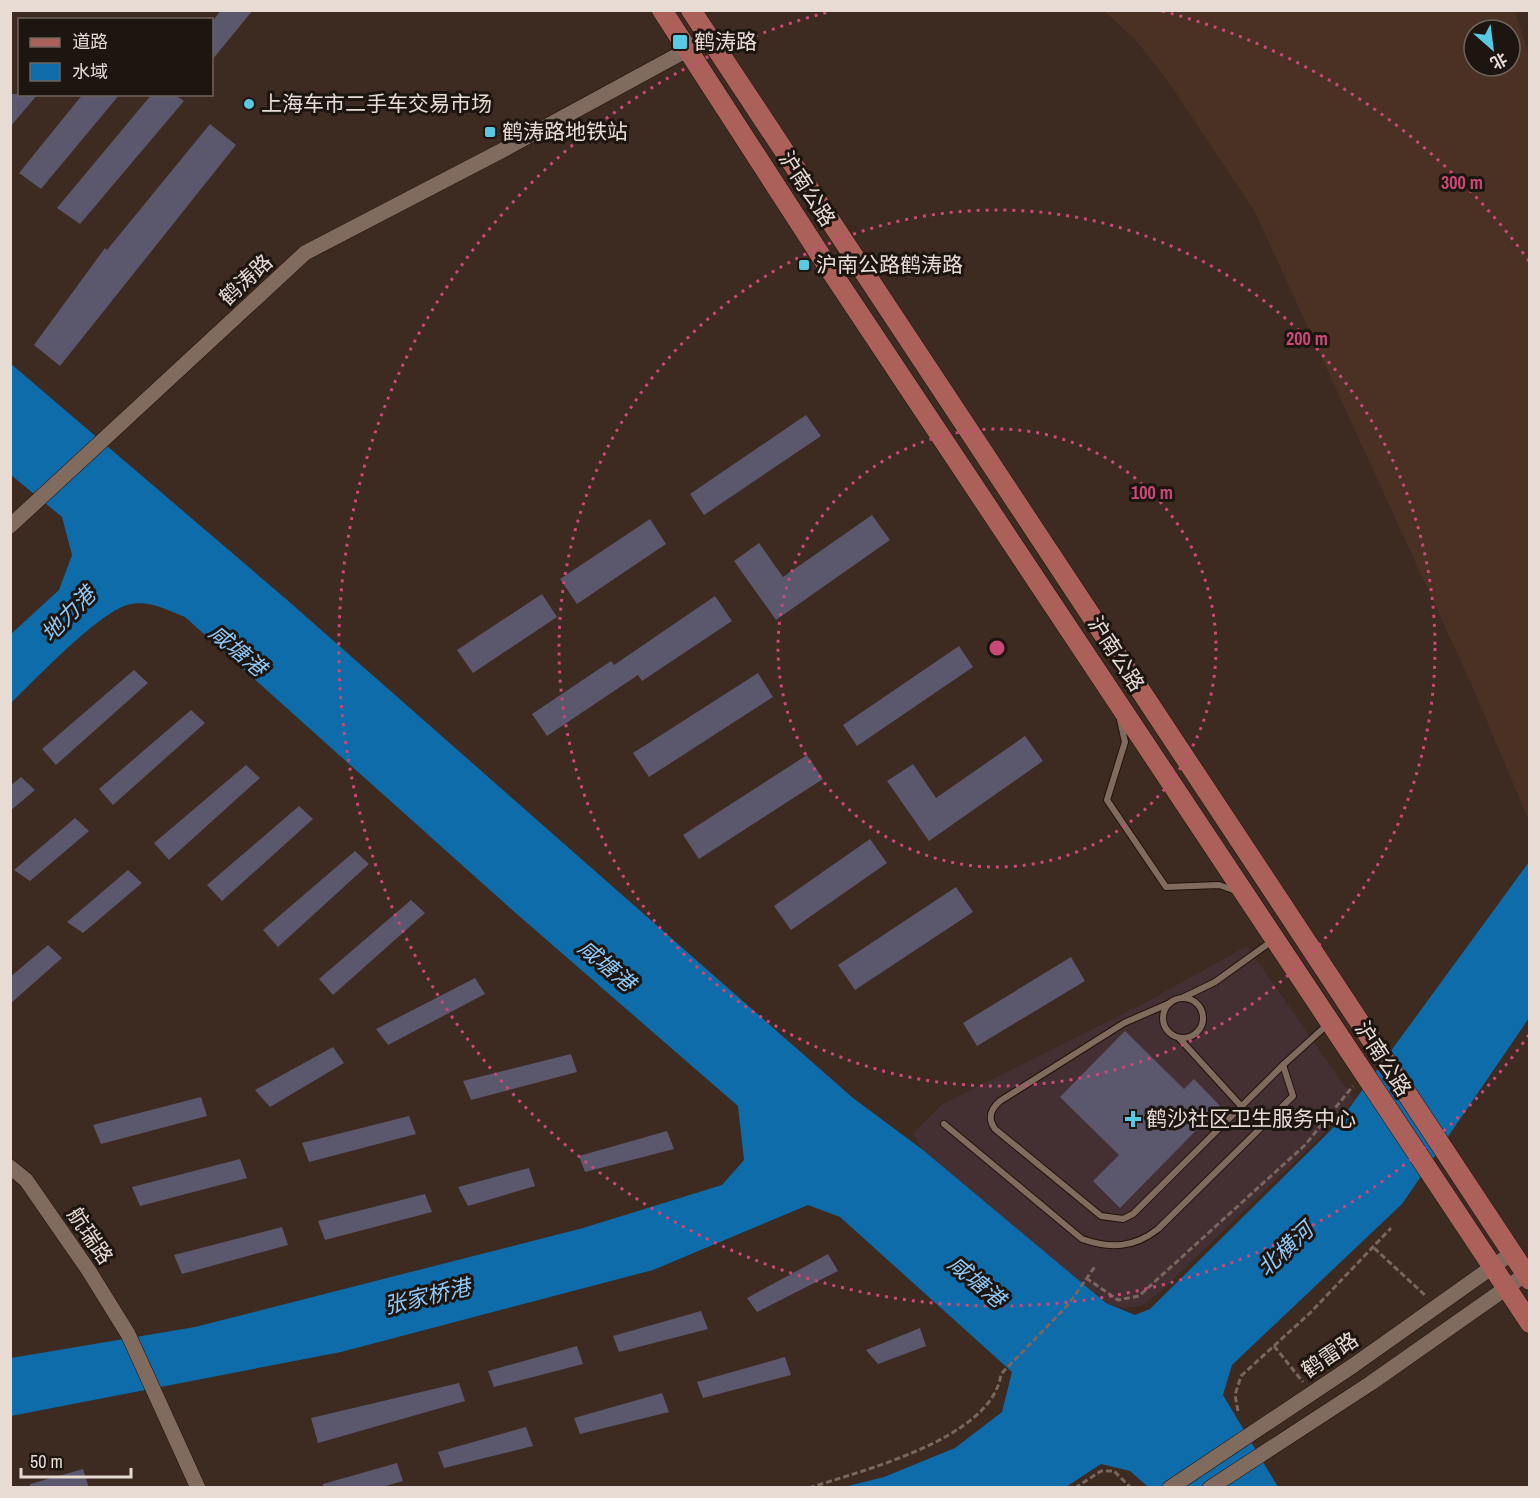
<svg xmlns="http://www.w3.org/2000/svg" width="1540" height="1498" viewBox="0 0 1540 1498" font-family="'Archivo Narrow','Noto Sans SC',sans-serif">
<rect width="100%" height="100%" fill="#3d2a20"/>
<path fill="#4a3124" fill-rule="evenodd" d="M1104,11H1515L1530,59L1529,821L1473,688L1254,210L1167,80L1135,39ZM1474,30H1510V66H1474Z"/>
<polygon fill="#443033" points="1247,946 1354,1100 1318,1139 1161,1291 1141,1306 1124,1308 1106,1303 923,1150 913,1134 943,1104 1141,1005"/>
<path fill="#0d6ca9" d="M10,363L286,599L853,1098L923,1150L1106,1303L1135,1315L1150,1309L1339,1122L1529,862V1018L1402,1204L1232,1365L1223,1395L1278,1487H1148L1130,1471L1101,1464L1066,1487H844L884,1477L955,1448L1002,1412L1012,1372L840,1217L808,1205L653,1270L341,1352L11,1416V1358L195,1327L583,1228L722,1185L744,1160L738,1106L511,909L185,617C167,610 147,599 127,605C96,615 36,679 11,703V634L59,590L72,555L62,517L11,475Z"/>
<g fill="#5b576c">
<polygon points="221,10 253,10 212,60 212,22"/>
<polygon points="10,94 38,94 10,127"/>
<polygon points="83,94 120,94 41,189 19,173"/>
<polygon points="152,94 174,94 184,101 80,224 57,208"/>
<polygon points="210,124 236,145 60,366 34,345 105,248 107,250"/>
<polygon points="806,415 821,436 704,515 690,494"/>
<polygon points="872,515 890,540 776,620 734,561 759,543 783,577"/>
<polygon points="650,519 666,544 577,604 560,579"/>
<polygon points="542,594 557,617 473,673 457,650"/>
<polygon points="715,596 732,621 642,681 638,675 547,736 532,714 611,661 614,665"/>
<polygon points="959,646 973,667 857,746 843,725"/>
<polygon points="134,670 148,683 56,765 42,749"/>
<polygon points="758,673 773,697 649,777 633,753"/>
<polygon points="191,710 205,723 113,805 99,789"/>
<polygon points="1025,736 1043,761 929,841 887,781 913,764 936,798"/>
<polygon points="807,755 823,779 699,859 683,835"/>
<polygon points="246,765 260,778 169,860 154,843"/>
<polygon points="21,777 35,790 10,811 10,786"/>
<polygon points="299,806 313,819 222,901 207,885"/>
<polygon points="75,818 89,831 30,881 14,870"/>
<polygon points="870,839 887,863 791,930 774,906"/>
<polygon points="355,851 369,864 278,947 263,930"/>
<polygon points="128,870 142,883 83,933 67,922"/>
<polygon points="956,887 973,912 855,990 838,965"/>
<polygon points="411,900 425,913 333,995 319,979"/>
<polygon points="48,945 62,958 10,1004 10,977"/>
<polygon points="1071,957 1085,981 977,1046 963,1023"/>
<polygon points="475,978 485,994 388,1045 376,1029"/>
<polygon points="1125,1031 1184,1089 1194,1079 1220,1106 1120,1208 1093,1181 1119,1155 1060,1097"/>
<polygon points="333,1047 344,1063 270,1107 255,1090"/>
<polygon points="571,1054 577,1072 471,1100 463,1081"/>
<polygon points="201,1097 207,1116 101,1144 93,1125"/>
<polygon points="409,1116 416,1134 309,1162 302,1143"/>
<polygon points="667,1131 674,1149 585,1172 579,1156"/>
<polygon points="240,1159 247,1178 140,1206 132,1187"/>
<polygon points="529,1168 535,1186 468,1206 458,1187"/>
<polygon points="425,1194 432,1212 325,1240 318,1221"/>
<polygon points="282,1227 288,1245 182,1274 174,1255"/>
<polygon points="828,1254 838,1271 757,1312 747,1298"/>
<polygon points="701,1311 708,1329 619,1352 613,1336"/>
<polygon points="920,1328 926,1346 878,1364 866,1350"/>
<polygon points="577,1346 583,1364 494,1387 488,1371"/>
<polygon points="785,1357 791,1375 703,1398 697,1382"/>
<polygon points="459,1383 465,1401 318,1443 311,1418"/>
<polygon points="662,1393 669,1412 580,1434 574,1418"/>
<polygon points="526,1427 533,1446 444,1468 438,1452"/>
<polygon points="397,1463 403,1481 379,1488 323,1488 323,1484"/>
<polygon points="83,1469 89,1488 30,1488 30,1484"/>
</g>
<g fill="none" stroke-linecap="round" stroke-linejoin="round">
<defs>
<g id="service">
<polyline points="1120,720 1125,742 1107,800 1166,887 1219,885 1236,891"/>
<circle cx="1183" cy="1018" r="20"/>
<polyline points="1182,998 1215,982 1272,941"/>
<path d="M1170,1003L1124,1023L1000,1101C991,1109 987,1118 995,1129L1101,1216L1123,1219L1133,1214L1283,1065"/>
<polyline points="1179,1038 1241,1106"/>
<path d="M944,1124L1082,1239C1110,1249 1134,1248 1158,1229L1293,1096L1283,1065L1327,1025"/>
</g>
<g id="tertiary">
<polyline points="10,526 305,253 501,151 709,38"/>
<polyline points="10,1167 26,1180 89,1271 128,1334 198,1488"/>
<polyline points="1170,1488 1354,1365 1512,1253"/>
<polyline points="1210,1488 1371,1383 1526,1274"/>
</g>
<g id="primary">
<polyline points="662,10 821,256 1530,1323"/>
<polyline points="691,10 1530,1280"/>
</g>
</defs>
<use href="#service" stroke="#231209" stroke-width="8"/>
<use href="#tertiary" stroke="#231209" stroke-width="16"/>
<use href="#primary" stroke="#231209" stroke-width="21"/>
<g stroke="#78675e" stroke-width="3" stroke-dasharray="6 3" stroke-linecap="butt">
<polyline points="1374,1248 1427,1297"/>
<polyline points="1086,1278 1118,1300 1139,1296 1305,1145 1353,1086"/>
<polyline points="1274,1346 1303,1382"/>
<polyline points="1238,1411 1235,1395 1241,1376 1310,1313 1391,1228"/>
<path d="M809,1488C863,1470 992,1439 1001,1374L1068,1305L1096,1265"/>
<polyline points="1075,1488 1101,1471 1114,1471 1130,1487"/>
</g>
<use href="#service" stroke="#816b5f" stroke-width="6"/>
<use href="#tertiary" stroke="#816b5f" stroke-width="15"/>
<use href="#primary" stroke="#ab615a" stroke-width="20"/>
</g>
<g fill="none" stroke="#cb4979" stroke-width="3" stroke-dasharray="3 6">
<circle cx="997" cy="648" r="219"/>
<circle cx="997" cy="648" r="438"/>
<path d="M1529 1035A658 658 0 1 1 832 11M1162 11A658 658 0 0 1 1529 261"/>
</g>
<g fill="#57c9e2" stroke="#1d1510" stroke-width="2">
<rect x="672" y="34" width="16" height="16" rx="3"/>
<circle cx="249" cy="104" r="6"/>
<rect x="484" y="126" width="12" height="12" rx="3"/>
<rect x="798" y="259" width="12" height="12" rx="3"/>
<path d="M1130 1110h6v6h6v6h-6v6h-6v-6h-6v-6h6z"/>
</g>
<g text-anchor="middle" stroke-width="6" stroke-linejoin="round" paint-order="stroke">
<g font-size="21" fill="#e7dbd4" stroke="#1d1510" text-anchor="start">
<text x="694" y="49">鹤涛路</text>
<text x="261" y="111">上海车市二手车交易市场</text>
<text x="502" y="139">鹤涛路地铁站</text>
<text x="816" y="272">沪南公路鹤涛路</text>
<text x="1146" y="1126">鹤沙社区卫生服务中心</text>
</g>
<g font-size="21" fill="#e7dbd4" stroke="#1d1510">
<text transform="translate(807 189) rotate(57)" y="7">沪南公路</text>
<text transform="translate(246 280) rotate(-43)" y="7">鹤涛路</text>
<text transform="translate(1116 654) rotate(57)" y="7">沪南公路</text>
<text transform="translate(1383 1059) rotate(57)" y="7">沪南公路</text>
<text transform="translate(90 1236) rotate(56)" y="7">航瑞路</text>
<text transform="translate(1330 1355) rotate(-34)" y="7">鹤雷路</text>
</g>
<g font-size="22" font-style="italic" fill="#8ec9fa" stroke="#1d1510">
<text transform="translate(68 614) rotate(-46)" y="8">地力港</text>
<text transform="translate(238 650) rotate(40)" y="8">咸塘港</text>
<text transform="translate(607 965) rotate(40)" y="8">咸塘港</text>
<text transform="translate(1285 1249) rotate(-43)" y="8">北横河</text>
<text transform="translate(977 1281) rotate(40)" y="8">咸塘港</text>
<text transform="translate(427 1296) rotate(-13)" y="8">张家桥港</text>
</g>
</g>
<circle cx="997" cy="648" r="9" fill="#cb4979" stroke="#1d1510" stroke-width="3"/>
<g font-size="18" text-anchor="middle" font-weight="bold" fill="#cb4979" stroke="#1d1510" stroke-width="6" stroke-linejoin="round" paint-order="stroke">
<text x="1462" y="189">300 m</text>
<text x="1307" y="345">200 m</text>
<text x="1152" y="499">100 m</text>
</g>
<rect width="1540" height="1498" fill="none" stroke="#e7dbd4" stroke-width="24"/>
<rect x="18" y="18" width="195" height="78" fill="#1d1510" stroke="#6e645e" stroke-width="1.5"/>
<rect x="30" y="38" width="30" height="9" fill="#ab615a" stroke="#6e645e" stroke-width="1.5"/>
<text x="72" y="48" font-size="18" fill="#e7dbd4">道路</text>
<rect x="30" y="63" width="30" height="18" fill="#0d6ca9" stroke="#6e645e" stroke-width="1.5"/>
<text x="72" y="78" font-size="18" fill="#e7dbd4">水域</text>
<g transform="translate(1492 48) rotate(152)"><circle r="28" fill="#1d1510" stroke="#6e645e" stroke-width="1.5"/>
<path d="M0-4.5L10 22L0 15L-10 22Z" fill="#57c9e2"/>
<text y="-9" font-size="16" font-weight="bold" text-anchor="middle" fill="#e7dbd4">北</text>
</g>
<path d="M21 1468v9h110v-9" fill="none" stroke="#e7dbd4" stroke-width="3"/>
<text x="30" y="1468" font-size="18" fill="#e7dbd4" stroke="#1d1510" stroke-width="4.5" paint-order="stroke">50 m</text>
</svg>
